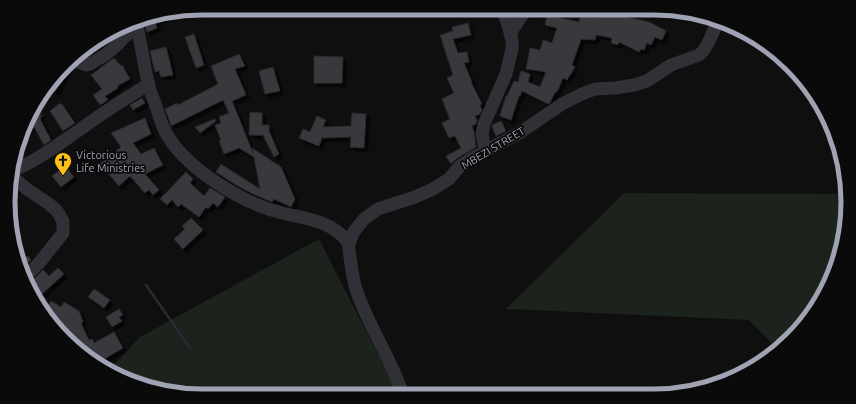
<svg xmlns="http://www.w3.org/2000/svg" width="856" height="404" viewBox="0 0 856 404" font-family="Ubuntu,sans-serif">
<defs>
<filter id="shadow"><feDropShadow dx="3.5" dy="3.5" stdDeviation="0" flood-color="#0009"/></filter>
</defs>
<rect width="100%" height="100%" fill="#0f0f10"/>
<g fill="#1b231c">
<polygon points="624,193 846,194 848,202 833,276 808,320 778,350 749,320 506,309"/>
<polygon points="319,239 393,384 395,395 202,396 128,381 110,369 140,337"/>
</g>
<g fill="none" stroke-linecap="round" stroke-linejoin="round">
<polyline stroke="#252c34" stroke-width="2.5" points="146,285 190,348"/>
</g>
<g fill="#38393e" stroke="#29292d" filter="url(#shadow)">
<polygon points="611,8 624,8 622,16 649,22 666,31 662,40 655,37 651,45 647,43 644,50 641,49 639,52 619,42 618,45 611,43 612,38 596,35 595,40 581,39 572,65 575,67 567,80 563,78 557,92 555,92 550,103 548,104 522,91 520,96 519,96 511,120 500,116 506,96 507,96 514,81 518,82 521,71 530,74 528,82 540,87 546,72 526,69 530,48 540,50 543,40 552,43 557,28 545,25 547,15 579,22 581,15 595,18 595,15 609,17"/>
<polygon points="168,14 169,17 155,22 157,28 147,32 143,18"/>
<polygon points="468,23 471,35 453,39 458,53 467,52 469,62 464,63 472,82 471,82 482,104 480,105 482,110 480,114 475,116 477,120 476,124 472,126 474,132 476,147 456,159 451,164 446,156 461,148 455,136 449,138 442,123 450,119 442,99 454,93 447,78 453,75 440,35 453,31 452,27"/>
<polygon points="194,34 204,65 196,68 185,37"/>
<polygon points="166,47 173,75 161,77 159,71 155,72 150,51"/>
<polygon points="239,54 245,66 235,69 246,95 232,101 253,153 252,148 281,167 295,199 291,207 274,199 272,202 253,194 236,185 216,172 221,164 260,189 254,157 239,148 224,154 219,141 221,140 215,125 221,123 219,117 229,113 223,100 171,126 169,119 165,109 177,103 178,105 218,84 211,66"/>
<polygon points="314,56 343,57 342,83 314,83"/>
<polygon points="114,58 121,66 122,65 130,79 117,86 118,88 105,96 108,100 100,105 93,95 102,89 91,75"/>
<polygon points="66,67 69,69 55,92 47,87"/>
<polygon points="273,67 280,91 265,94 259,71"/>
<polygon points="142,98 145,103 133,110 130,105"/>
<polygon points="59,104 62,104 75,123 63,131 50,111"/>
<polygon points="250,112 262,113 262,125 269,125 269,131 279,154 274,157 263,135 249,135"/>
<polygon points="352,113 366,114 364,148 350,147 351,137 322,138 319,146 299,138 303,129 310,132 317,116 326,120 323,127 351,126"/>
<polygon points="42,114 40,119 51,140 44,145 34,127 31,128 29,123 29,121"/>
<polygon points="145,118 151,134 133,143 141,154 154,148 163,165 145,174 159,190 153,195 149,190 145,193 130,176 119,186 100,164 121,147 111,133"/>
<polygon points="215,119 216,121 200,133 195,127"/>
<polygon points="501,121 506,131 496,136 492,126 492,125"/>
<polygon points="65,166 74,177 61,187 52,176"/>
<polygon points="186,172 193,179 190,183 204,196 210,188 225,197 218,207 213,203 208,209 206,207 199,217 181,204 178,207 172,200 167,205 160,199"/>
<polygon points="191,218 203,230 183,249 174,239 185,229 182,226"/>
<polygon points="16,249 27,257 28,256 31,260 22,268"/>
<polygon points="58,268 64,274 42,294 31,282 43,270 49,276"/>
<polygon points="94,289 110,300 104,308 88,297"/>
<polygon points="51,301 61,307 64,302 79,311 83,322 81,323 89,340 92,339 94,343 114,332 123,348 106,358 100,362 82,350 76,338 70,341 62,324 47,315 44,311"/>
<polygon points="119,309 123,315 119,317 122,321 112,327 106,317"/>
</g>
<g fill="none" stroke-linecap="round" stroke-linejoin="round">
<g stroke="#303036" stroke-width="13">
<path d="M135,21L137,26C141,45 144,64 148,83C150,92 154,100 157,109C159,115 161,123 164,129C182,167 242,203 282,213C306,218 335,222 349,244"/>
<polyline points="510,33 523,14 532,8"/>
<polyline points="73,60 86,65 90,64 105,55 117,45 122,39 137,26"/>
<path d="M485,150L482,134L484,124L506,74L512,49C514,37 506,20 502,8"/>
<path d="M12,171C37,161 60,143 82,128C104,112 126,98 149,84"/>
<polyline points="11,176 27,189 49,204 57,211 63,221 63,233 40,262 25,277"/>
<path d="M403,395C391,358 368,326 356,289C352,277 351,262 349,250V244L353,233L364,219L378,209L415,197L433,189L449,179L460,166L472,158L521,132L562,104L582,94L595,89L616,88L634,85L647,81L671,65L699,55L704,50L710,39L718,21"/>
</g>
</g>
<defs>
<symbol id="church-pin" viewBox="-11 -11 22 30"><path d="M0 17L-7.5 6A9.5 9.5 0 1 1 7.5 6Z" fill="#ffc118" stroke="#0a0a0b"/><path d="M-1.2-6h2.4v3.5h3.3v2.4h-3.3V6h-2.4V-.1h-3.3v-2.4h3.3Z" fill="#111"/></symbol>
</defs>
<g fill-rule="evenodd">
<use href="#church-pin" x="53" y="151" width="20" height="27"/>
</g>
<g text-anchor="middle" stroke-width="3.5" stroke-linejoin="round" paint-order="stroke">
<g font-size="11" fill="#9fa3b3" stroke="#0a0a0b">
<text transform="translate(493 148) rotate(-31)" y="4">MBEZI STREET</text>
</g>
<g font-size="11" fill="#9fa3b3" stroke="#0a0a0b" text-anchor="start">
<text x="76" y="159">Victorious<tspan x="76" dy="13">Life Ministries</tspan></text>
</g>
</g>
<path d="M0 0H856V404H0ZM202 15H654A187 187 0 0 1 841 202V202A187 187 0 0 1 654 389H202A187 187 0 0 1 15 202V202A187 187 0 0 1 202 15Z" fill="#0a0a0b" fill-rule="evenodd"/>
<path fill="none" stroke="#9fa3b3" stroke-width="5" d="M202 15H654A187 187 0 0 1 841 202V202A187 187 0 0 1 654 389H202A187 187 0 0 1 15 202V202A187 187 0 0 1 202 15Z"/>
</svg>
